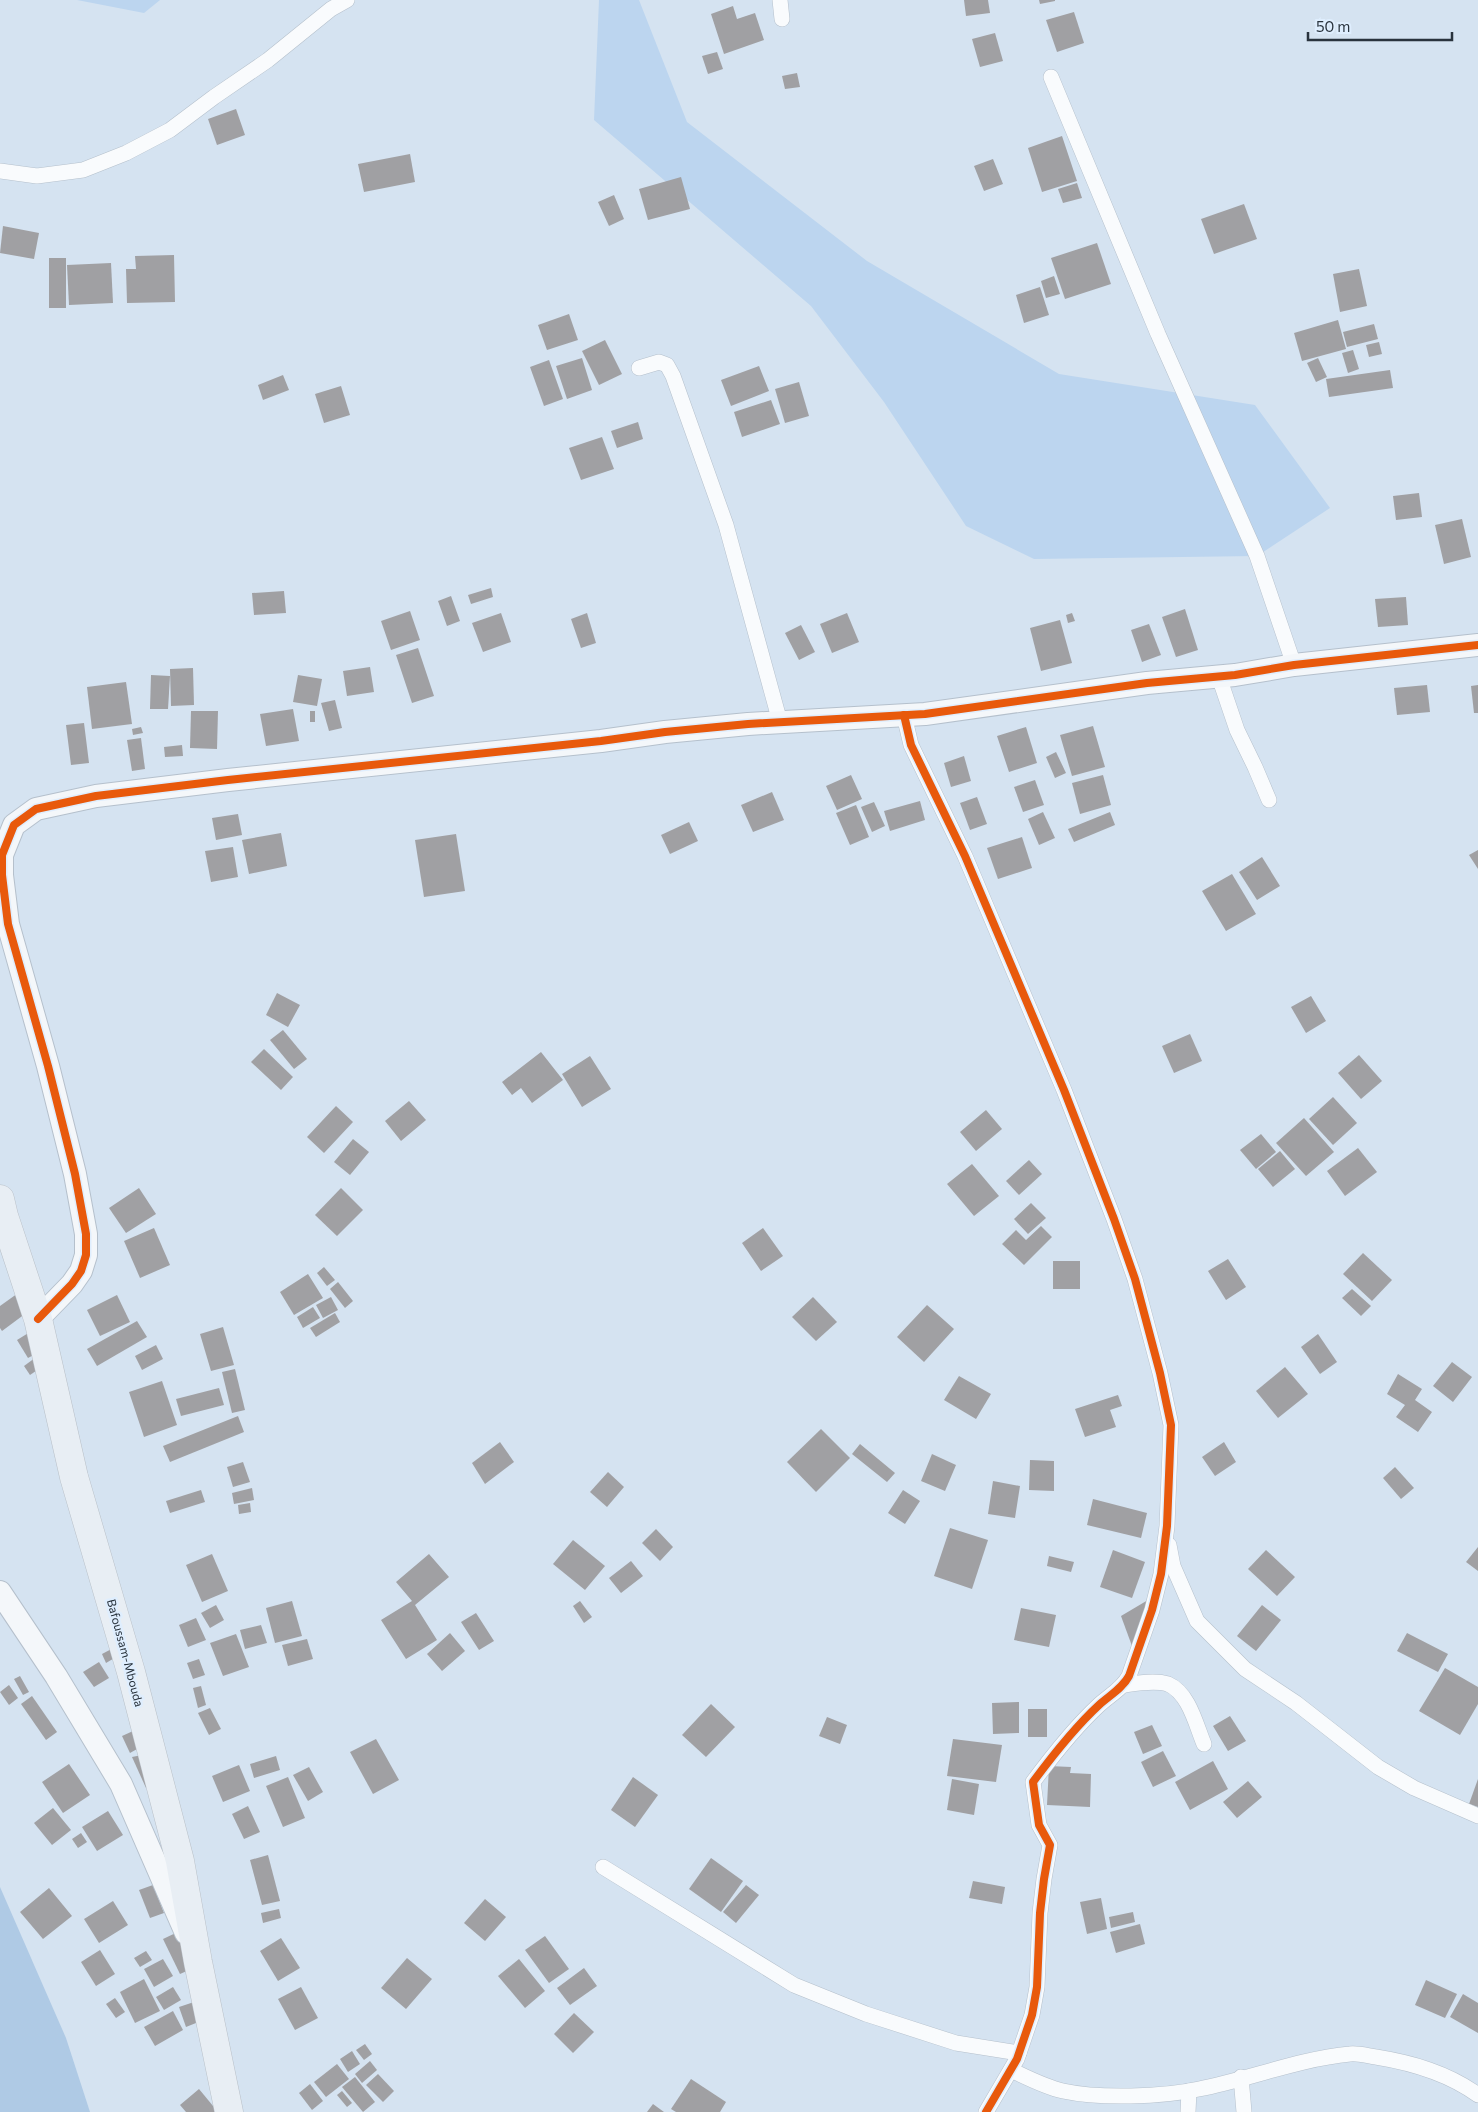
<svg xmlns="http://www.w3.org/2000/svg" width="1478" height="2112" viewBox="0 0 1478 2112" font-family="Commissioner,sans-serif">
<rect width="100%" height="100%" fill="#d5e3f1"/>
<g fill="#bcd5ef">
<polygon points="77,0 160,0 144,13"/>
<polygon points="599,0 639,0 687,122 867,261 1059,374 1255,405 1330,508 1257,556 1034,559 966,526 884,402 811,306 594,120"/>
</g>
<polygon fill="#afcae5" points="0,1887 66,2038 90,2112 0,2112"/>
<g fill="#a0a0a3">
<polygon points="964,0 988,0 990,13 966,16"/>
<polygon points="1039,0 1055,0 1055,1 1040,4"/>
<polygon points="733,6 737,19 755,13 764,40 724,54 711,14"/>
<polygon points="1074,12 1084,43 1057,52 1046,20"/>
<polygon points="995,33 1003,61 980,67 972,39"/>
<polygon points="717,52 723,69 708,74 702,56"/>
<polygon points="797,73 800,87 785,89 782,76"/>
<polygon points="236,109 245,135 217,145 208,119"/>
<polygon points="1062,136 1077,181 1042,192 1028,148"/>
<polygon points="410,154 415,182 364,192 358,164"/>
<polygon points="993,159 1003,184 984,191 974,166"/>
<polygon points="681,177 690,209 648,220 639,189"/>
<polygon points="1077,183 1082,198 1063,203 1058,189"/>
<polygon points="614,195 624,219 609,226 598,202"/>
<polygon points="1244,204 1257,239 1214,254 1201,219"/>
<polygon points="3,226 39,233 34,259 0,253"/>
<polygon points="1097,243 1111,284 1065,299 1051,258"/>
<polygon points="174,255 175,302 127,303 126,269 136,269 135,256"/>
<rect x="49" y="258" width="17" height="50"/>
<polygon points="111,263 113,303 69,305 67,265"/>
<polygon points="1359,269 1367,306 1340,312 1333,274"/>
<polygon points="1054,276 1060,294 1046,298 1041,281"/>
<polygon points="1040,287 1049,315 1024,323 1016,295"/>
<polygon points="569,314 578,340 547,350 538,325"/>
<polygon points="1338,320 1346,349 1302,361 1294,333"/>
<polygon points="1374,324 1378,339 1347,347 1343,332"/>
<polygon points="605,340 622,374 599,385 582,351"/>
<polygon points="1379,342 1382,354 1369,357 1366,345"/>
<polygon points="1353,350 1359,369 1348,373 1342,353"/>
<polygon points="582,358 592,390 567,399 556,366"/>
<polygon points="1318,358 1327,377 1316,382 1307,363"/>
<polygon points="549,360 563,399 544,406 530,367"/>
<polygon points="759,366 769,391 731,406 721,380"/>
<polygon points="1390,370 1393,388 1329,397 1326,379"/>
<polygon points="283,375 289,390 263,400 258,385"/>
<polygon points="799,382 809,416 785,423 775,389"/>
<polygon points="341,386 350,415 324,423 315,394"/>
<polygon points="771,400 780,424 742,437 734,412"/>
<polygon points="638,422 643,439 617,448 611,431"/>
<polygon points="602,437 614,469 581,480 569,448"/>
<polygon points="1419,493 1422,517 1396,520 1393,496"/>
<polygon points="1462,519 1471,557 1444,564 1435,525"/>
<polygon points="491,588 493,597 471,604 468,595"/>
<polygon points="284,591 286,613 254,615 252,593"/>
<polygon points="451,596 460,621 447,626 438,601"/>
<polygon points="1406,597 1408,625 1378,627 1375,599"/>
<polygon points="1185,609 1198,650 1176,657 1162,617"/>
<polygon points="410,611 420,640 391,650 381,621"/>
<polygon points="501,613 511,642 483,652 472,623"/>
<polygon points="587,613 596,643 581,648 571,619"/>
<polygon points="847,613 859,642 832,653 820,624"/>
<polygon points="1072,613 1075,621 1068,623 1066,615"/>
<polygon points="1060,620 1072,663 1041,671 1030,628"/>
<polygon points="1149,624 1161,655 1142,662 1131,630"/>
<polygon points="801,625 815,652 799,660 785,633"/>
<polygon points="418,648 434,696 412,703 396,655"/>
<polygon points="370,667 374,692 347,696 343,671"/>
<polygon points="193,668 194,705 171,706 170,669"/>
<polygon points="151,675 170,676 168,709 150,709"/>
<polygon points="298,675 322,679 317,706 293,702"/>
<polygon points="126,682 132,724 92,729 87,687"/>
<polygon points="1427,685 1430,712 1397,715 1394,688"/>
<polygon points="1478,685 1478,713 1474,713 1471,686"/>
<polygon points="335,700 342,728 329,731 321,703"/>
<polygon points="293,709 299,741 266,746 260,714"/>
<polygon points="191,711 218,711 217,749 190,748"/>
<rect x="310" y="711" width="5" height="11"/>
<polygon points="84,723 89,763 71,765 66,725"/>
<polygon points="1093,726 1105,767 1072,776 1060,735"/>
<polygon points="141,727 143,733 133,735 132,729"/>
<polygon points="1026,727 1037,763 1009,772 997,736"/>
<polygon points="141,738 145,769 132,771 127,740"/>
<polygon points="182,745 183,756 165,757 164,747"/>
<polygon points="1056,752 1066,773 1055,778 1046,757"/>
<polygon points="964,756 971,781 951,787 944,763"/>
<polygon points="851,775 862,799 837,810 826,786"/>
<polygon points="1103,775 1111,805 1080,814 1072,783"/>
<polygon points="1035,780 1044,805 1023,812 1014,787"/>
<polygon points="772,792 784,820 753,832 741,805"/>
<polygon points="977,797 987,824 970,830 960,803"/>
<polygon points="920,801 925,820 890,831 884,811"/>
<polygon points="874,802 885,826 872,832 861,807"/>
<polygon points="856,805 869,837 850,845 836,813"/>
<polygon points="1043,812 1055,838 1039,845 1028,819"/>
<polygon points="1110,812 1115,825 1074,842 1068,829"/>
<polygon points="238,814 242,835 216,840 212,818"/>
<polygon points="689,822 698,841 670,854 661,835"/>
<polygon points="281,833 287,866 249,874 242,840"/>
<polygon points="456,834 465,891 424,897 415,840"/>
<polygon points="1022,837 1032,868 998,879 987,848"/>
<polygon points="233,847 238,877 211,882 205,851"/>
<polygon points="1478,850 1478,869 1469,855"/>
<polygon points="1262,857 1280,886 1257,900 1239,872"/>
<polygon points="1232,874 1256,914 1226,931 1202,891"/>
<polygon points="277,993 300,1005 288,1027 266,1015"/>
<polygon points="1311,996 1326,1021 1306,1033 1291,1007"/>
<polygon points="283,1030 307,1059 294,1069 270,1040"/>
<polygon points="1190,1034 1202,1061 1174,1073 1162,1046"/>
<polygon points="264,1049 293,1077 281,1090 251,1062"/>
<polygon points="541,1052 563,1080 532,1103 521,1088 512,1095 502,1082"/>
<polygon points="1359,1055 1382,1081 1361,1099 1338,1073"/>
<polygon points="590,1056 611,1089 582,1107 562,1074"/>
<polygon points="1333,1097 1357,1123 1333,1145 1309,1119"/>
<polygon points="409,1101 426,1120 401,1141 385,1121"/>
<polygon points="336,1106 353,1122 324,1153 307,1137"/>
<polygon points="986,1110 1002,1129 976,1151 960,1132"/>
<polygon points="1304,1118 1334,1152 1306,1176 1276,1143"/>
<polygon points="1261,1134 1276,1152 1256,1169 1240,1150"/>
<polygon points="353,1139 369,1152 350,1175 334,1162"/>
<polygon points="1358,1148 1377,1172 1345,1196 1327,1171"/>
<polygon points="1280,1151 1295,1169 1273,1187 1258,1169"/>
<polygon points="1029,1160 1042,1174 1019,1195 1006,1181"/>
<polygon points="972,1164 999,1196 974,1216 947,1184"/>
<polygon points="139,1188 156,1214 126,1233 109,1208"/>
<polygon points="341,1188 363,1210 337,1236 315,1215"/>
<polygon points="1031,1203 1046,1218 1028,1234 1014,1219"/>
<polygon points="1041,1226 1052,1237 1024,1265 1002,1244 1016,1230 1026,1240"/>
<polygon points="154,1228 170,1265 140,1278 124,1241"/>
<polygon points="763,1228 783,1256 761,1271 742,1243"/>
<polygon points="1363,1253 1392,1280 1372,1301 1343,1274"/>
<polygon points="1228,1259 1246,1287 1226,1300 1208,1271"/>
<rect x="1053" y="1261" width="27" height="28"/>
<polygon points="324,1267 335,1280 327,1286 317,1273"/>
<polygon points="308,1274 323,1298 294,1315 280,1292"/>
<polygon points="338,1282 353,1301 345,1308 330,1289"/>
<polygon points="1352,1289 1371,1306 1361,1316 1342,1298"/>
<polygon points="21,1291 33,1308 2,1331 0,1328 0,1306"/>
<polygon points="117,1295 130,1322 100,1336 87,1310"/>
<polygon points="331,1297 338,1310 323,1318 316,1305"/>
<polygon points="813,1297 837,1322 816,1341 792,1317"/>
<polygon points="927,1305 954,1329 924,1362 897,1337"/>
<polygon points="313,1307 320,1318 303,1328 297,1317"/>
<polygon points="335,1313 340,1322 316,1337 310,1328"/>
<polygon points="137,1321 147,1337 97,1366 87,1349"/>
<polygon points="223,1327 234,1365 211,1371 200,1334"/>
<polygon points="30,1332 41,1351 28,1358 17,1340"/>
<polygon points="1318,1334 1337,1362 1320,1374 1301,1347"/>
<polygon points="156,1345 163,1359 142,1370 135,1356"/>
<polygon points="39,1355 46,1364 30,1375 24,1366"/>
<polygon points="1452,1362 1472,1377 1453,1402 1433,1386"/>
<polygon points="1285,1367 1308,1394 1278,1418 1256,1391"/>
<polygon points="235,1369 245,1410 232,1413 222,1372"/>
<polygon points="1398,1374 1422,1389 1415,1400 1432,1412 1418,1432 1396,1417 1405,1405 1387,1394"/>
<polygon points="959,1376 991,1394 976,1419 944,1400"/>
<polygon points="162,1381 177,1425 144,1437 129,1392"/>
<polygon points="219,1388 224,1405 181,1416 176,1399"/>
<polygon points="1118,1395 1122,1406 1110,1410 1116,1427 1085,1437 1075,1409"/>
<polygon points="238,1416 244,1432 170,1462 163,1446"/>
<polygon points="821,1429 850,1458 816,1492 787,1462"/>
<polygon points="500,1442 514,1462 485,1484 472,1463"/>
<polygon points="1224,1442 1236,1462 1215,1476 1202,1457"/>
<polygon points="860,1444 895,1473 887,1482 852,1454"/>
<polygon points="932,1454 956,1465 945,1491 921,1481"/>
<polygon points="1030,1460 1054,1461 1054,1491 1029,1490"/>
<polygon points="243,1462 250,1482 233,1487 227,1467"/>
<polygon points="1395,1467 1414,1488 1401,1499 1383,1478"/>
<polygon points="608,1472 624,1487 607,1507 590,1492"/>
<polygon points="993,1481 1020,1486 1015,1518 988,1514"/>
<polygon points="252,1488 254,1500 234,1504 232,1493"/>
<polygon points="201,1490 205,1502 170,1513 166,1501"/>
<polygon points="903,1490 920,1501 905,1524 888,1513"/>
<polygon points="1093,1499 1147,1513 1141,1538 1087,1525"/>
<polygon points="250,1503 251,1512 239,1514 238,1505"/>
<polygon points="950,1528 988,1540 972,1589 934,1576"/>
<polygon points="656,1529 673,1547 660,1561 642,1543"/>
<polygon points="573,1540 605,1566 585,1590 553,1564"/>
<polygon points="1478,1547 1478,1571 1466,1562"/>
<polygon points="1113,1550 1145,1562 1132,1598 1100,1587"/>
<polygon points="1266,1550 1295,1577 1277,1596 1248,1569"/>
<polygon points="212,1554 228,1591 202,1602 186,1565"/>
<polygon points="429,1554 449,1577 415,1605 437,1640 406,1659 381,1620 412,1601 396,1582"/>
<polygon points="1049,1556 1074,1562 1071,1572 1047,1566"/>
<polygon points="631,1561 643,1576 621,1593 609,1578"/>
<polygon points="1148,1600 1132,1646 1121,1616"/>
<polygon points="292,1601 302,1636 275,1643 266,1608"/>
<polygon points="580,1601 592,1617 584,1623 573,1606"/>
<polygon points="216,1605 224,1620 210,1628 201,1613"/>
<polygon points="1262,1605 1281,1620 1256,1651 1237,1636"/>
<polygon points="1021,1608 1056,1615 1049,1647 1014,1640"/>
<polygon points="476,1613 494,1641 479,1650 461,1622"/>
<polygon points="196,1618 206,1640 188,1647 179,1625"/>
<polygon points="261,1625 267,1643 245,1649 240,1630"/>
<polygon points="450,1633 465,1651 442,1671 427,1654"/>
<polygon points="1407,1633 1448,1654 1438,1672 1397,1651"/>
<polygon points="236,1634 249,1667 223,1676 210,1643"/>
<polygon points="307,1639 313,1659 288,1666 282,1645"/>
<polygon points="121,1644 123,1653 106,1663 102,1654"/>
<polygon points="199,1659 205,1675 193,1679 187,1663"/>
<polygon points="99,1662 109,1678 94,1687 83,1672"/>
<polygon points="1445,1668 1478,1687 1478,1704 1460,1735 1419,1711"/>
<polygon points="20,1676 29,1692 23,1695 14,1679"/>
<polygon points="9,1685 18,1698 9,1705 0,1692"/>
<polygon points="201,1686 206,1705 198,1708 193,1688"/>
<polygon points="32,1696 57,1732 46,1740 21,1704"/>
<polygon points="1019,1702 1019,1733 993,1734 992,1703"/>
<polygon points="711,1704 735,1727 706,1757 682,1735"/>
<polygon points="210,1708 221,1729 209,1735 198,1713"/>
<rect x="1028" y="1709" width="19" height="28"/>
<polygon points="1230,1716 1246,1741 1228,1751 1213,1726"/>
<polygon points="827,1717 847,1725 840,1744 819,1736"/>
<polygon points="1152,1725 1162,1746 1143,1754 1134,1732"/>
<polygon points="142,1727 146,1744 130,1753 122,1736"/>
<polygon points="376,1739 399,1780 373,1794 350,1752"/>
<polygon points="953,1739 1002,1745 996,1782 947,1776"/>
<polygon points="1163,1751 1176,1776 1153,1787 1141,1762"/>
<polygon points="147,1754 156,1781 146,1788 132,1757"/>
<polygon points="276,1756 280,1770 254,1778 250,1764"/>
<polygon points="1213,1761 1228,1789 1190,1810 1175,1782"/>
<polygon points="69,1764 90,1795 63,1813 42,1782"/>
<polygon points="239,1765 250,1791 223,1802 212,1776"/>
<polygon points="1049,1766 1071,1767 1070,1773 1091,1774 1090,1807 1047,1805"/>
<polygon points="309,1767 323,1792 308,1801 293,1775"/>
<polygon points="288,1777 305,1818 283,1827 266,1786"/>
<polygon points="633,1777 658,1795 635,1827 611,1810"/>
<polygon points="952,1779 979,1784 974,1815 947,1810"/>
<polygon points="1478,1779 1478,1807 1469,1804"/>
<polygon points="1248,1781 1262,1797 1237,1818 1223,1802"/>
<polygon points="248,1806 260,1832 244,1839 232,1814"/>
<polygon points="53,1808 71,1830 52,1845 34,1823"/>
<polygon points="108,1811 123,1835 97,1851 82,1827"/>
<polygon points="81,1833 87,1842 78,1848 72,1839"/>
<polygon points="268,1855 280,1901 262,1905 250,1860"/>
<polygon points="711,1858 743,1881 721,1912 689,1889"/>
<polygon points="973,1881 1005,1887 1002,1904 969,1898"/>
<polygon points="153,1885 164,1913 150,1918 139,1890"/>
<polygon points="746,1885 759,1895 736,1923 723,1912"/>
<polygon points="49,1888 72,1916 43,1939 20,1912"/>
<polygon points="1101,1898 1107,1929 1087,1934 1080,1902"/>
<polygon points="485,1899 506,1917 485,1941 464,1923"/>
<polygon points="113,1901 128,1925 99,1943 84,1919"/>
<polygon points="279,1909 281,1918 263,1923 261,1913"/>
<polygon points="1133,1912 1135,1922 1111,1928 1109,1917"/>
<polygon points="1140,1924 1145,1944 1116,1953 1110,1932"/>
<polygon points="182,1930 198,1966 180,1974 163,1939"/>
<polygon points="545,1936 569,1969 549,1983 525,1950"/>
<polygon points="281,1938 300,1968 278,1981 260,1951"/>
<polygon points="100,1950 115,1974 96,1986 81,1962"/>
<polygon points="146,1951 152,1960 140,1967 134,1958"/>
<polygon points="407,1958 432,1979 406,2009 381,1988"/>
<polygon points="163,1959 173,1976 154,1987 144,1969"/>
<polygon points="519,1959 545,1991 525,2008 498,1976"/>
<polygon points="584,1968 597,1986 570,2005 557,1988"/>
<polygon points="144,1979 160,2011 135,2023 120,1992"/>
<polygon points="1426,1980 1457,1994 1445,2018 1415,2005"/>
<polygon points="173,1987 181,2000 164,2010 156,1997"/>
<polygon points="301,1987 318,2018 295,2030 278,1999"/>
<polygon points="1463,1994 1478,2003 1478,2033 1450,2017"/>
<polygon points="115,1998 125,2012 116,2018 106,2004"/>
<polygon points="194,2002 201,2021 186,2027 179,2007"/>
<polygon points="173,2011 183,2030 155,2046 144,2027"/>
<polygon points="574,2013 594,2032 573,2053 554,2034"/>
<polygon points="365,2044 372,2054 364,2060 356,2050"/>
<polygon points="352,2051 360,2064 348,2072 340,2059"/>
<polygon points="370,2061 377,2070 362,2083 355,2074"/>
<polygon points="337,2064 349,2079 326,2097 314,2082"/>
<polygon points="378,2074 394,2091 383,2102 366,2085"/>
<polygon points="355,2077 375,2102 363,2112 342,2087"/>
<polygon points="691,2079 726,2102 720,2112 676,2112 671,2109"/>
<polygon points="310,2084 323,2101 312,2110 299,2093"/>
<polygon points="199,2089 218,2112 186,2112 180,2105"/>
<polygon points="342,2091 352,2103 347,2107 337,2095"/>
<polygon points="653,2104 664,2112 647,2112"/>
</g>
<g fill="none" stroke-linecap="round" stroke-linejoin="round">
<defs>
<g id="street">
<polyline points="780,0 782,19"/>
<polyline points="1051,77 1158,334 1257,556 1294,665"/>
<polyline points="0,171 37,176 83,170 126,153 170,130 214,97 268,60 331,9 347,0"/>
<polyline points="639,368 659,362 667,365 673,376 726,525 780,722"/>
<polyline points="1219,677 1237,730 1255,767 1269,800"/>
<path d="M904,715L911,745L965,856L1064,1090L1114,1219L1135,1279L1160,1373L1171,1425L1167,1526L1161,1574L1152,1610L1129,1676C1122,1689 1110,1695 1099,1705C1074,1728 1053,1755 1033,1782L1039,1825L1050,1845L1044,1879L1040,1913L1037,1987L1032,2015L1017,2059L986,2112"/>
<polyline points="1169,1545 1173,1566 1197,1621 1245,1669 1296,1703 1378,1767 1414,1788 1478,1816"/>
<path d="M1125,1685C1138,1683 1155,1680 1168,1684C1189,1693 1196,1725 1204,1744"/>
<polyline points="603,1867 794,1985 866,2014 956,2043 1019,2053"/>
<path d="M1011,2070C1028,2078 1045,2087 1063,2091C1100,2099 1162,2097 1199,2089C1250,2079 1298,2059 1350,2054C1358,2053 1368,2056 1376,2057C1413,2063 1448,2073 1478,2095"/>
<polyline points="1241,2077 1244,2112"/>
<polyline points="1188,2112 1189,2091"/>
</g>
<g id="secondary">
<polyline points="38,1319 72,1284 81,1271 86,1255 86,1234 75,1174 48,1066 8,924 2,875 2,855 14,825 36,809 96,796 228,780 601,741 665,732 748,724 925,714 1147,683 1235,675 1294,665 1478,645"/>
<polyline points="0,1592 56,1676 121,1784 186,1933"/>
</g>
<polyline id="highway" points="0,1199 4,1216 38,1319 74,1477 131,1672 180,1861 198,1962 229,2112"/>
</defs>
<use href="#street" stroke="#b5c0cc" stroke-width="16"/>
<use href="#secondary" stroke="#b5c0cc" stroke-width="24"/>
<use href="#highway" stroke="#b9c0c8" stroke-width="29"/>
<use href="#street" stroke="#f9fbfd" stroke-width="15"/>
<use href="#secondary" stroke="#f4f7fa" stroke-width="22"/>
<use href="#highway" stroke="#e8eef4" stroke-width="28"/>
<defs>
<g id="cycleway">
<path d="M904,715L911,745L965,856L1064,1090L1114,1219L1135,1279L1160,1373L1171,1425L1167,1526L1161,1574L1152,1610L1129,1676C1122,1689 1110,1695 1099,1705C1074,1728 1053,1755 1033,1782L1039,1825L1050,1845L1044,1879L1040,1913L1037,1987L1032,2015L1017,2059L986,2112"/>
<polyline points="38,1319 72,1284 81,1271 86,1255 86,1234 75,1174 48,1066 8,924 2,875 2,855 14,825 36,809 96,796 228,780 601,741 665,732 748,724 925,714 1147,683 1235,675 1294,665 1478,645"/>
</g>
</defs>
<use href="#cycleway" stroke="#dfeefe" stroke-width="11"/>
<use href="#cycleway" stroke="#e8590c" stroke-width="8"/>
</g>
<g text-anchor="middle" stroke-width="5" stroke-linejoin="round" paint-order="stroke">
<g font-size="12" fill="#29333d" stroke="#dfeefe">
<text transform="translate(125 1653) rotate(75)" y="4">Bafoussam-Mbouda</text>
</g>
</g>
<path d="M1308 32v8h144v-8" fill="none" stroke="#29333d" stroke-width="2.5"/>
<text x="1316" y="32" font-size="15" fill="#29333d" stroke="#dfeefe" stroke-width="4" paint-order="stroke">50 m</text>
</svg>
